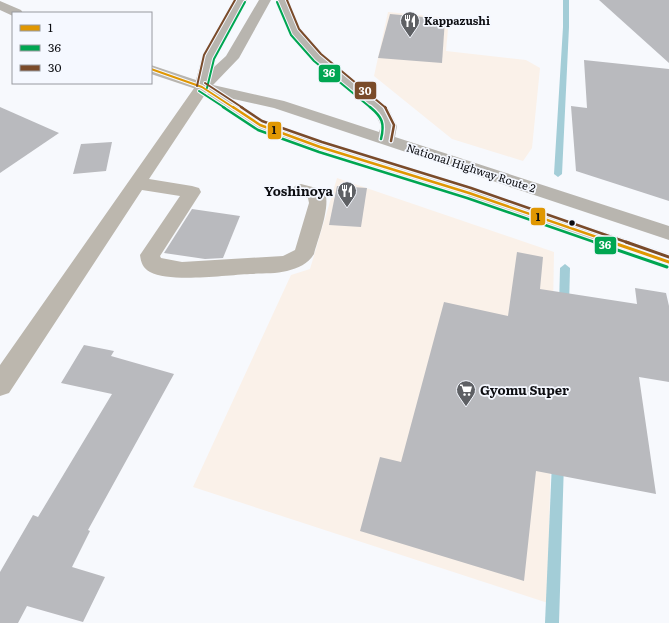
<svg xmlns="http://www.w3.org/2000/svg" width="669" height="623" viewBox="0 0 669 623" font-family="Literata,serif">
<rect width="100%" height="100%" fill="#f7f9fd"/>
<g fill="#faf1e9">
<polygon points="388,12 449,18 446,51 526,60 540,68 532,148 523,161 452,139 374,76"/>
<polygon points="337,178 554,252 548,603 193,487 291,275 310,269"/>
</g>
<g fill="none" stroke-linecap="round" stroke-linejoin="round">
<g fill="#a3cdd7" fill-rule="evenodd">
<polygon points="563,0 569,0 569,27 562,174 558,177 554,174 563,27"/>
<polygon points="565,264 570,268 569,306 568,309 560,309 559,306 560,268"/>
<polygon points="558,456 562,458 564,462 559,623 545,623 552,462 554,458"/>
</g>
</g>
<g fill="#b9babe">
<polygon points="599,0 669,0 669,63"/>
<polygon points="390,14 445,19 442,63 378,58"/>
<polygon points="584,60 669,69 669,201 576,171 571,106 587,108"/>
<polygon points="0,107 59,133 0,173"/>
<polygon points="112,142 106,171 73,174 81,144"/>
<polygon points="337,186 367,188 361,227 329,225"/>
<polygon points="192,209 240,216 223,258 205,259 164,253"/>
<polygon points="517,252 543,257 540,289 637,304 635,288 666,293 669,306 669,382 639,377 656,494 536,471 524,581 360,531 380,457 401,462 444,302 508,316"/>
<polygon points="84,345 114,351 111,356 174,374 88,530 90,531 72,567 105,577 83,622 27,606 18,623 0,623 0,572 33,515 38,517 112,394 61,383"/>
</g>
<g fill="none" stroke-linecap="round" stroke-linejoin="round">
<path fill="#bcb7ae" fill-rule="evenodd" d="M202,82L207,84L210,87L149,179L192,186L199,188L201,192L160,256L161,258L182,262L283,256L295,250L309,203L308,198L295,194L292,190L295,186L301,184L324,190C332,204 318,238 314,254C308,264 298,268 287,271C275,274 262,273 250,274C227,275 170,283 150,272C143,268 141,263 140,255L180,196L142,190L9,393L0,396V365L197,84Z"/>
<g fill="#b8b5af" fill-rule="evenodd">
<polygon points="235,0 247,0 216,57 214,67 226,56 259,0 271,0 239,58 213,85 284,101 379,132 381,126 375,113 313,61 290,35 276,0 288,0 301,31 323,55 388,108 397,126 395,137 669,226 669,240 274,108 229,98 266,122 326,143 476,189 669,254 669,270 462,197 314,151 254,128 209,98 206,95 208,93 151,74 151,65 196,80 202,57"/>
<polygon points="0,1 21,10 23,13 13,13 13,16 0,10"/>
</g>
<defs>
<polyline id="bus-1-far2" points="151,69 202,87 234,108"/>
<polyline id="bus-1-far1" points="233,107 260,125 320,147 469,193 614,243"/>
<polyline id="bus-1" points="611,242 669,262"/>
<g id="bus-2-far2">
<polyline points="277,2 291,35 314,61 371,108"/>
<polyline points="207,88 214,59 245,2"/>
<polyline points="199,91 225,108"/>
</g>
<g id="bus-2-far1">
<polyline points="223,107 258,130 319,152 467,198 597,243"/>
<path d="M370,107C382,117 385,123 381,139"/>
</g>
<polyline id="bus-2" points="594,242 667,267"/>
<g id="bus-3-far2">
<polyline points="287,0 299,29 321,54 386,108"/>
<polyline points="205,83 243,108"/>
<polyline points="197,86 204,55 235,0"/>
</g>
<g id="bus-3-far1">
<polyline points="241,107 262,121 322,142 471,188 629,243"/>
<polyline points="385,107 394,125 391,141"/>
</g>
<polyline id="bus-3" points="626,242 669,257"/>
</defs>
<use href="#bus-1-far2" stroke="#f5f8ff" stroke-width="4"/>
<use href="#bus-1-far1" stroke="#f5f8ff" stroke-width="5"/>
<use href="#bus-1" stroke="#f5f8ff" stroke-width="6"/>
<use href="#bus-2-far2" stroke="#f5f8ff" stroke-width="4"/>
<use href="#bus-2-far1" stroke="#f5f8ff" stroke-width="5"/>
<use href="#bus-2" stroke="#f5f8ff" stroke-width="6"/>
<use href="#bus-3-far2" stroke="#f5f8ff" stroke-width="4"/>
<use href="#bus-3-far1" stroke="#f5f8ff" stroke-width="5"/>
<use href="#bus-3" stroke="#f5f8ff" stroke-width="6"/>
<use href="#bus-1-far2" stroke="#e09702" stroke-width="2"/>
<use href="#bus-1-far1" stroke="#e09702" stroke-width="2.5"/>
<use href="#bus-1" stroke="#e09702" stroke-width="3"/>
<use href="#bus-2-far2" stroke="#00a651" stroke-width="2"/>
<use href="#bus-2-far1" stroke="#00a651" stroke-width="2.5"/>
<use href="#bus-2" stroke="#00a651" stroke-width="3"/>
<use href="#bus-3-far2" stroke="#7a4b2a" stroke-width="2"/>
<use href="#bus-3-far1" stroke="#7a4b2a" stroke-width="2.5"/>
<use href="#bus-3" stroke="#7a4b2a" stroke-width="3"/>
</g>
<defs>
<symbol id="restaurant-pin" viewBox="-11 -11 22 30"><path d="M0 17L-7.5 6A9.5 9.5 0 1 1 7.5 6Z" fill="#5e6064" stroke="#f5f8ff"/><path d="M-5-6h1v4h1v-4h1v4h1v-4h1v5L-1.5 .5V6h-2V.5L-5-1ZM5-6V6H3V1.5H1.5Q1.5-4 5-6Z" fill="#fff"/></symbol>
<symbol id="supermarket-pin" viewBox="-11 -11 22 30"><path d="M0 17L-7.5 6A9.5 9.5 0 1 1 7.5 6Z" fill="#5e6064" stroke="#f5f8ff"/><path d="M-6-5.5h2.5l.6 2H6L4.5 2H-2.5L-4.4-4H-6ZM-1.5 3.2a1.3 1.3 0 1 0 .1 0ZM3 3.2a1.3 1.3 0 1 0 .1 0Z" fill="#fff"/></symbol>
</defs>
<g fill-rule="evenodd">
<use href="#restaurant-pin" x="399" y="10" width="22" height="30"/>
<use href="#restaurant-pin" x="336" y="180" width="22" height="30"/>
<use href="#supermarket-pin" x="455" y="379" width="22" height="30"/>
</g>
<circle fill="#0c0d11" stroke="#f5f8ff" stroke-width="1.5" cx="572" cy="223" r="3.5"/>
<g text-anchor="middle" stroke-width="3.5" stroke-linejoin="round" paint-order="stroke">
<g font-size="11" font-weight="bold" fill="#0c0d11" stroke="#f5f8ff" text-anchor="start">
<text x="424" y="25">Kappazushi</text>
</g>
<g font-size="11" fill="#0c0d11" stroke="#f5f8ff">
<text transform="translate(471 168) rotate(18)" y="4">National Highway Route 2</text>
</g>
<g font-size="13" font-weight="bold" fill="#0c0d11" stroke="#f5f8ff" text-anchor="end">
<text x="333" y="196">Yoshinoya</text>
<text x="480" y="395" text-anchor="start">Gyomu Super</text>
</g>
</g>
<g stroke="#f5f8ff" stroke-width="1.5">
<rect x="318" y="64" width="23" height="19" rx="4" fill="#00a651"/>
<rect x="354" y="81" width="23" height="19" rx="4" fill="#7a4b2a"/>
<rect x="267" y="121" width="15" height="19" rx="4" fill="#e09702"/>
<rect x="530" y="207" width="16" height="19" rx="4" fill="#e09702"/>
<rect x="594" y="236" width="23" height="19" rx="4" fill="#00a651"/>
</g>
<g font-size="11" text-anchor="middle" font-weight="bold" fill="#fff">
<text x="329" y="77">36</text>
<text x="365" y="95">30</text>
<text x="605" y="249">36</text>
</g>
<g font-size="11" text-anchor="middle" font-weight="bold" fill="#111">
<text x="274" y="134">1</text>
<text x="538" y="221">1</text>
</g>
<rect x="12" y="12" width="140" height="72" fill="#f5f8ff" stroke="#989aa0"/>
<rect x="20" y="25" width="20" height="6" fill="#e09702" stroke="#989aa0"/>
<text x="48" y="32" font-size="12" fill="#0c0d11">1</text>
<rect x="20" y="45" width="20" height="6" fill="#00a651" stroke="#989aa0"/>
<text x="48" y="52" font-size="12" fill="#0c0d11">36</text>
<rect x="20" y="65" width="20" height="6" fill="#7a4b2a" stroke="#989aa0"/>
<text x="48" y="72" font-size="12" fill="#0c0d11">30</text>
</svg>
